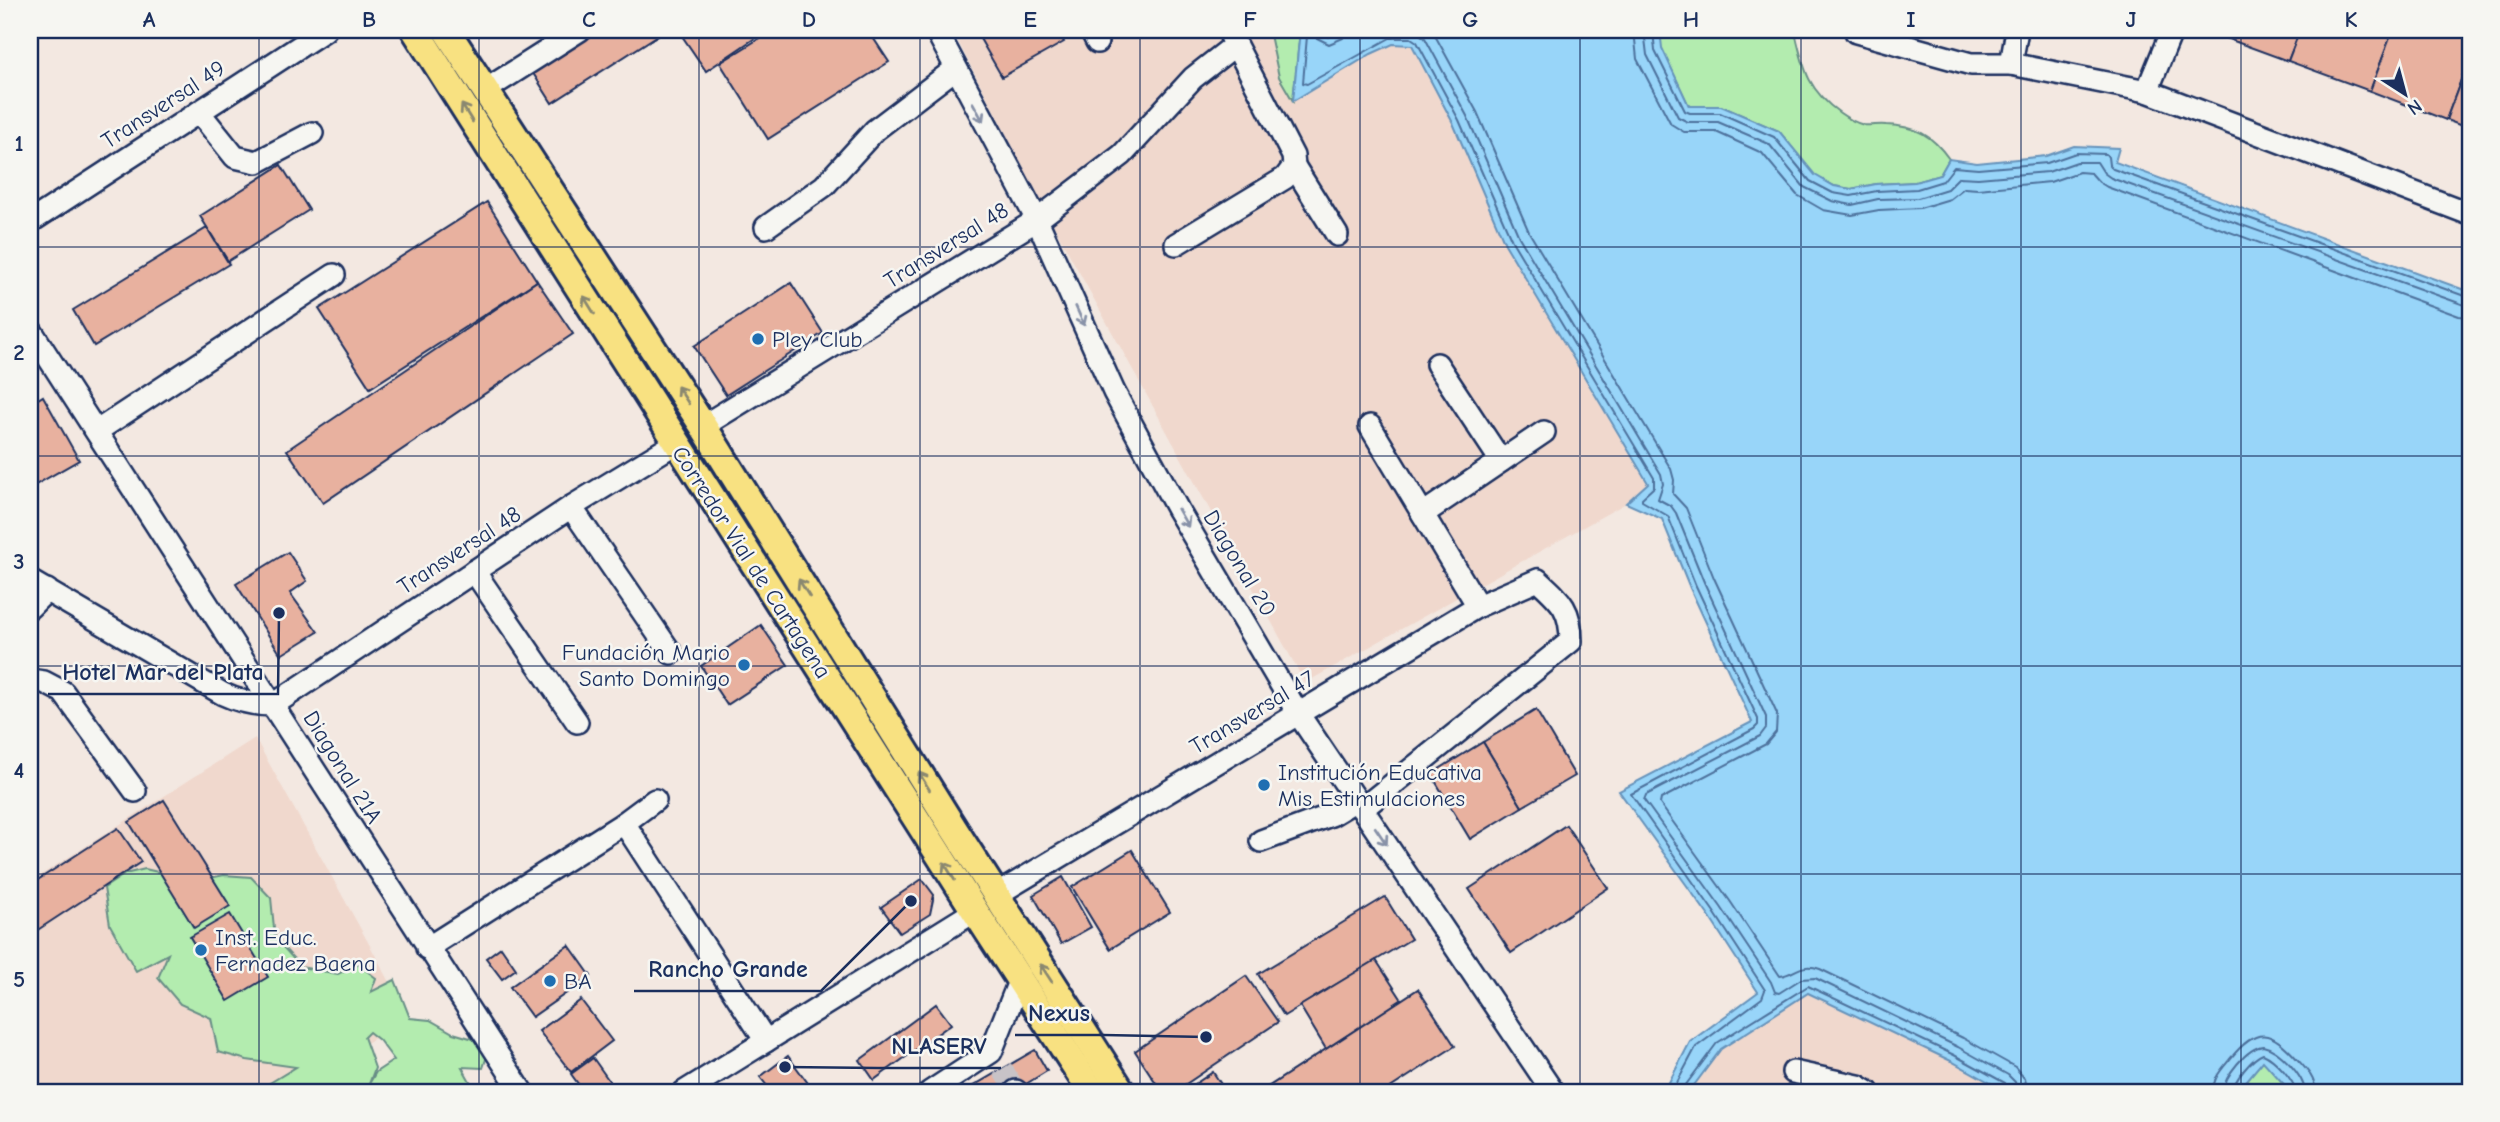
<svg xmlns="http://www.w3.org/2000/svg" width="2500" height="1122" viewBox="0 0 2500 1122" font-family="'Comic Neue',sans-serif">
<rect width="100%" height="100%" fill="#f3e8e1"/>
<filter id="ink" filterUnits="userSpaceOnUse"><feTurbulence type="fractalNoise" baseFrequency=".0143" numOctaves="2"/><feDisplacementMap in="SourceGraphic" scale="14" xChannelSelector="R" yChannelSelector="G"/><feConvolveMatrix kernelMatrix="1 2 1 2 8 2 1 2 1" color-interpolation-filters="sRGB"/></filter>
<g filter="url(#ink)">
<g fill="#f0d8cd">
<polygon points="952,30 1269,30 1279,77 1371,54 1393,44 1411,45 1453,123 1505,244 1648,483 1626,503 1305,683 1062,241"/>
<polygon points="255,738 410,1018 282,1092 30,1092 30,882"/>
<polygon points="1808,993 1951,1061 2007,1092 1689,1092 1721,1049"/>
</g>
<g fill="#b3ecaf" stroke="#678e86" stroke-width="2" fill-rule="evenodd">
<polygon points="1269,30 1300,30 1293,101 1279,77"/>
<path d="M1660,30H1798L1796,36C1804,71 1809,91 1840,113C1847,118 1856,123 1864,125C1871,126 1879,124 1886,125C1916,126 1932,135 1949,159L1940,175L1915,182L1876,184L1851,189L1834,186L1815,176L1779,131L1721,106H1689L1661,48Z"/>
<path d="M145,869L196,881L224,875L251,877L271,898L275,938L301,967L338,974L358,964L376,978L371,992L395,980L410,1018L430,1020L453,1033L477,1040L488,1053L483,1068L462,1067L476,1092H255L296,1067L247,1060L218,1052L211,1018L180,1004L158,978L168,954L136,971L110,925L104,888L125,874ZM369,1032L379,1040L394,1060L376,1072L369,1084L375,1068L364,1037Z"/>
<polygon points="2263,1060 2291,1092 2237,1092"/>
</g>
<polygon fill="#98d5f9" stroke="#6693bb" stroke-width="2" points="1300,30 1312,30 1328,37 1343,30 1660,30 1662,48 1689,106 1721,106 1779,131 1815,175 1834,186 1851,189 1876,184 1915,182 1940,175 1949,159 1977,163 2046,156 2074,146 2119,148 2115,162 2470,292 2470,1092 2291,1092 2263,1061 2237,1092 2147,1092 2141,1090 2133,1092 2007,1092 1951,1061 1808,993 1721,1049 1689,1092 1664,1092 1690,1042 1758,992 1708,915 1619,791 1752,722 1690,588 1662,519 1626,503 1648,483 1505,244 1453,123 1412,45 1393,44 1371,54 1293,101"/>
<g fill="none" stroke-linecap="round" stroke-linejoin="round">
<g stroke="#4d719c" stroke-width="2">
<polyline points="1346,30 1343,38 1329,44 1311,35 1307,36 1303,83 1307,84 1390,38 1411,38 1417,42 1459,120 1512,241 1654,478 1654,487 1642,498 1642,501 1668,516 1696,586 1758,719 1758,725 1754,729 1631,794 1714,912 1765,990 1762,998 1696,1047 1672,1092"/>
<polyline points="1414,30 1425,38 1467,116 1519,237 1661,474 1663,484 1658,499 1671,506 1676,513 1704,582 1766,717 1766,728 1760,736 1646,795 1644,800 1721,907 1771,982 1775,992 1779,993 1801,979 1815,978 1958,1047 2008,1075 2015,1082 2017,1092"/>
<path d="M1432,30L1477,112L1529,232L1671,469L1674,480L1673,494L1686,508L1714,578L1777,714L1776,732L1766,744L1661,799L1660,804L1730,901L1780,976C1796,974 1800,962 1820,969L1963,1038L2015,1067L2025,1079L2028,1092"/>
<polyline points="1634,30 1637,59 1671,124 1684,132 1716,132 1762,153 1797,195 1823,210 1852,215 1879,210 1920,208 1950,199 1964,188 1978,189 2050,182 2079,172 2091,173 2099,182 2107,187 2459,316 2470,317"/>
<polyline points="1644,30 1647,55 1678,117 1688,122 1718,122 1769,144 1804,187 1832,201 1852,205 1878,199 1918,198 1947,189 1959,177 1978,178 2048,172 2077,162 2097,162 2104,173 2111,178 2470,307"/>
<polyline points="1653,30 1655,51 1685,111 1690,113 1720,113 1774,137 1810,181 1833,193 1851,196 1877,191 1917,189 1943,181 1954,167 1978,169 2047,163 2076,153 2106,154 2108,157 2109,165 2113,169 2470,298"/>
<polyline points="1684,1092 1685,1086 1717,1043 1808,986 1954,1055 2005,1083 2009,1092"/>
<path d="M2213,1092C2213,1078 2221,1070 2230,1059C2257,1026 2270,1029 2298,1060C2307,1070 2315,1078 2316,1092"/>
<path d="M2223,1092C2224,1076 2247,1048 2263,1046C2279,1049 2304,1076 2305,1092"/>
<path d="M2232,1092C2234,1080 2252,1058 2263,1054C2275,1059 2294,1080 2296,1092"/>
</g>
</g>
<g fill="#e8b19f" stroke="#1b2f5e" stroke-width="2">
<polygon points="594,30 666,30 552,103 531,70"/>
<polygon points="678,30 763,30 764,32 706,71"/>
<polygon points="773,30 868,30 889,62 768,139 720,63"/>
<polygon points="975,30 1057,30 1064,42 1002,77"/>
<polygon points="2210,30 2300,30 2288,61 2209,32"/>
<polygon points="2300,30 2393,30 2370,91 2288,61"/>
<polygon points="2393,30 2470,30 2470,56 2446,120 2370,91"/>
<polygon points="2470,56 2470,129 2446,120"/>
<polygon points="281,165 309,210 228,261 200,216"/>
<polygon points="487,202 537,281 370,388 319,309"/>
<polygon points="207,228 229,264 94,346 73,310"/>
<polygon points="537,281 573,334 323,503 287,450"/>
<polygon points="791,283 823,333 726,395 694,346"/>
<polygon points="43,396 79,460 30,488 30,404"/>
<polygon points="288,552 307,581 290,593 318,632 281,655 236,584"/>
<polygon points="761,625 788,665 727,705 701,666"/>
<polygon points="1536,710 1575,776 1522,807 1483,742"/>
<polygon points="1483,742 1522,807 1470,839 1431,774"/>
<polygon points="164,800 230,906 194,928 129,822"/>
<polygon points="1566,825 1608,888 1511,953 1469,889"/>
<polygon points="118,828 141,862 30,935 30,885"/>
<polygon points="1132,850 1170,912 1110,949 1072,887"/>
<polygon points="1063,877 1091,927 1061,944 1033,895"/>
<polygon points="922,879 934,895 930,914 900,933 881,907"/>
<polygon points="1385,897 1411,939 1284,1016 1258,974"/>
<polygon points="230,914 268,977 228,1001 190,937"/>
<polygon points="569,945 591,976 532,1017 510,987"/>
<polygon points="501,947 516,969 502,979 486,958"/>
<polygon points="1376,960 1402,1000 1326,1049 1300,1006"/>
<polygon points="1246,976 1278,1022 1174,1092 1162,1092 1135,1051"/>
<polygon points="1418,989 1455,1046 1384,1092 1260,1092"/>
<polygon points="581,1000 612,1041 571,1072 539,1031"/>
<polygon points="936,1004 951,1024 874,1080 860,1060"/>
<polygon points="1035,1050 1047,1071 1013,1092 963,1092"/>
<polygon points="788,1056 813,1090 809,1092 772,1092 760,1077"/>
<polygon points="593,1058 617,1092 584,1092 571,1074"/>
<polygon points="1213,1072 1226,1092 1183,1092"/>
</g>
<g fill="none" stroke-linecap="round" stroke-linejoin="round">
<polyline stroke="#c8c3c7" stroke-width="21" stroke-dasharray="21 10" stroke-linecap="butt" points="1002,1069 1016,1091"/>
<defs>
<g id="minor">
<polyline points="936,30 1037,220 1114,392 1178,510 1299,715 1553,1092"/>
<polyline points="1091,30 1097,42"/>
<polyline points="1856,32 1971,64 2011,64 2147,91 2470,214"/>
<polyline points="2011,64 2017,30"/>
<polyline points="484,91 580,30"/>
<polyline points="2147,91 2172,30"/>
<polyline points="199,112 235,157 257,162 312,133"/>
<polyline points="1294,166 1337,235"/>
<polyline points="30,222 325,30"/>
<polyline points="766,227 824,186 875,130 955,69"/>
<polyline points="1176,244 1285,178 1294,166 1293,156 1228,30"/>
<polyline points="30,329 522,1092"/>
<polyline points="1437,364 1501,461"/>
<polyline points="703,426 1037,220 1122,155 1193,78 1235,45"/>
<polyline points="1370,426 1478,606"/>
<polyline points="97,431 334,275"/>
<polyline points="571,507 671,653"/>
<polyline points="1423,514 1544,432"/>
<polyline points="474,571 577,722"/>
<path d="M30,581L223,694C240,702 255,705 273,705L571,507L676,443"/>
<polyline points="30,607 47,590"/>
<polyline points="30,680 44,682 63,692 135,791"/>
<polyline points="624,823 766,1041"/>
<polyline points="1261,841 1331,815 1356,800"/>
<path d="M996,895L1478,606L1538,580C1561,601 1571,609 1571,641L1362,809"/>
<polyline points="427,948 624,823 655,800"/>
<polyline points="1793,1072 1858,1086 1868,1092"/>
<polyline points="1016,1091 1017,1092"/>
<polyline points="684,1092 975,911"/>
<polyline points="930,1092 991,1052 1020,979"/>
</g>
<g id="major">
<polyline points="415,30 975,911 1092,1092"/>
<polyline points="446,30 703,426 954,829 1122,1092"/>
</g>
</defs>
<use href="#minor" stroke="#1b2f5e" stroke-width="26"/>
<use href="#major" stroke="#1b2f5e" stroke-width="32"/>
<use href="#minor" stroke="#f6f6f2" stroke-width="21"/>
<use href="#major" stroke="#f8e181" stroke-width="26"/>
</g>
<defs><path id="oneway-shaft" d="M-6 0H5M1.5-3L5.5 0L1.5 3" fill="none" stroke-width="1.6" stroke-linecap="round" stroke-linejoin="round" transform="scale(1.75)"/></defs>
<g stroke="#8892a8">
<use href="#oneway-shaft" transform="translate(978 112) rotate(61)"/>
<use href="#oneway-shaft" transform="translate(1080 316) rotate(66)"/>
<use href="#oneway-shaft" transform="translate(1183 518) rotate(60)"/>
<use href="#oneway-shaft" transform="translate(1381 836) rotate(56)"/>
</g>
<g stroke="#8a8870">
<use href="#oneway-shaft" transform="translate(467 113) rotate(-122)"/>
<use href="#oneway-shaft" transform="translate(589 305) rotate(-122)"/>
<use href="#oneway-shaft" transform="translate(683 395) rotate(-123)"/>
<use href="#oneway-shaft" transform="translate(804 588) rotate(-122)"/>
<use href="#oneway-shaft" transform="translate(924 781) rotate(-122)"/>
<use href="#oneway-shaft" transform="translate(949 871) rotate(-122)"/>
<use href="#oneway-shaft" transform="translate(1046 973) rotate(-123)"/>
</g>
</g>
<path fill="none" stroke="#1b2f5e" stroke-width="2" stroke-opacity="0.55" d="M259,30V1092M479,30V1092M699,30V1092M920,30V1092M1140,30V1092M1360,30V1092M1580,30V1092M1801,30V1092M2021,30V1092M2241,30V1092M30,247H2470M30,456H2470M30,666H2470M30,874H2470"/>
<g fill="#1f6fb2" stroke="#f6f6f2" stroke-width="2.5">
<circle cx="758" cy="339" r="7"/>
<circle cx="744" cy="665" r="7"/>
<circle cx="1264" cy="785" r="7"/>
<circle cx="201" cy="950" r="7"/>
<circle cx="550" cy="981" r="7"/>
</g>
<g text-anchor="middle" stroke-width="5" stroke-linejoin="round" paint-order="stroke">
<g font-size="23" fill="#1b2f5e" stroke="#f6f6f2">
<text transform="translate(163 104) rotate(-33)" y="8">Transversal 49</text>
<text transform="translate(946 245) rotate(-32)" y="8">Transversal 48</text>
<text transform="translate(459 550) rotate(-33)" y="8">Transversal 48</text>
<text transform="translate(752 562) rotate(57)" y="8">Corredor Vial de Cartagena</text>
<text transform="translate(1240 563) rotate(59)" y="8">Diagonal 20</text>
<text transform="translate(1252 712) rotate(-31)" y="8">Transversal 47</text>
<text transform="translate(343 767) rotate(58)" y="8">Diagonal 21A</text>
</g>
<g font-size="23" fill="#1b2f5e" stroke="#f6f6f2" text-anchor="start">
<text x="772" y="347">Pley Club</text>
<text x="730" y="660" text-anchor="end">Fundación Mario<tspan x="730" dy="26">Santo Domingo</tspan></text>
<text x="1278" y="780">Institución Educativa<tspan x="1278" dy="26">Mis Estimulaciones</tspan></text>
<text x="215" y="945">Inst. Educ.<tspan x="215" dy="26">Fernadez Baena</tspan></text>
<text x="564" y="989">BA</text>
</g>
</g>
<path fill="none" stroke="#1b2f5e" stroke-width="2.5" d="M279 613L278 694H48M911 901L821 991H634M1206 1037L1104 1035H1015M785 1067L878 1068H1001"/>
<g fill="#1b2f5e" stroke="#f6f6f2" stroke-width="2.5">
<circle cx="279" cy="613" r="7"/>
<circle cx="911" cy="901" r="7"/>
<circle cx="1206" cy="1037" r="7"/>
<circle cx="785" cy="1067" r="7"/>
</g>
<g font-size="24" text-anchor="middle" font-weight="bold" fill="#1b2f5e" stroke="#f6f6f2" stroke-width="5" stroke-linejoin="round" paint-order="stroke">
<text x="163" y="680">Hotel Mar del Plata</text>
<text x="728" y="977">Rancho Grande</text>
<text x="1059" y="1021">Nexus</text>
<text x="939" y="1054">NLASERV</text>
</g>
<rect width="2500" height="1122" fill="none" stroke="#f6f6f2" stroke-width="77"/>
<g transform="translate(2405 94) rotate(144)" stroke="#f6f6f2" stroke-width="5" paint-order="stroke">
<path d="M0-5L12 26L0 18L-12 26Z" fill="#1b2f5e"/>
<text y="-10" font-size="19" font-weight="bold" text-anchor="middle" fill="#1b2f5e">N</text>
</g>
<rect x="38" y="38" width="2424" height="1046" fill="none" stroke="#1b2f5e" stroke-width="2.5"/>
<g font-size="23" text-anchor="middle" font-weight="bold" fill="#1b2f5e">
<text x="149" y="27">A</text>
<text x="369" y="27">B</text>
<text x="589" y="27">C</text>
<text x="809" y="27">D</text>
<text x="1030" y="27">E</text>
<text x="1250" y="27">F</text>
<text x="1470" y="27">G</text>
<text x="1691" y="27">H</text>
<text x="1911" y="27">I</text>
<text x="2131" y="27">J</text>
<text x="2351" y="27">K</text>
<text x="19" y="151">1</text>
<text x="19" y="360">2</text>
<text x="19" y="569">3</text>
<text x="19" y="778">4</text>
<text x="19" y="987">5</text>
</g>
</svg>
